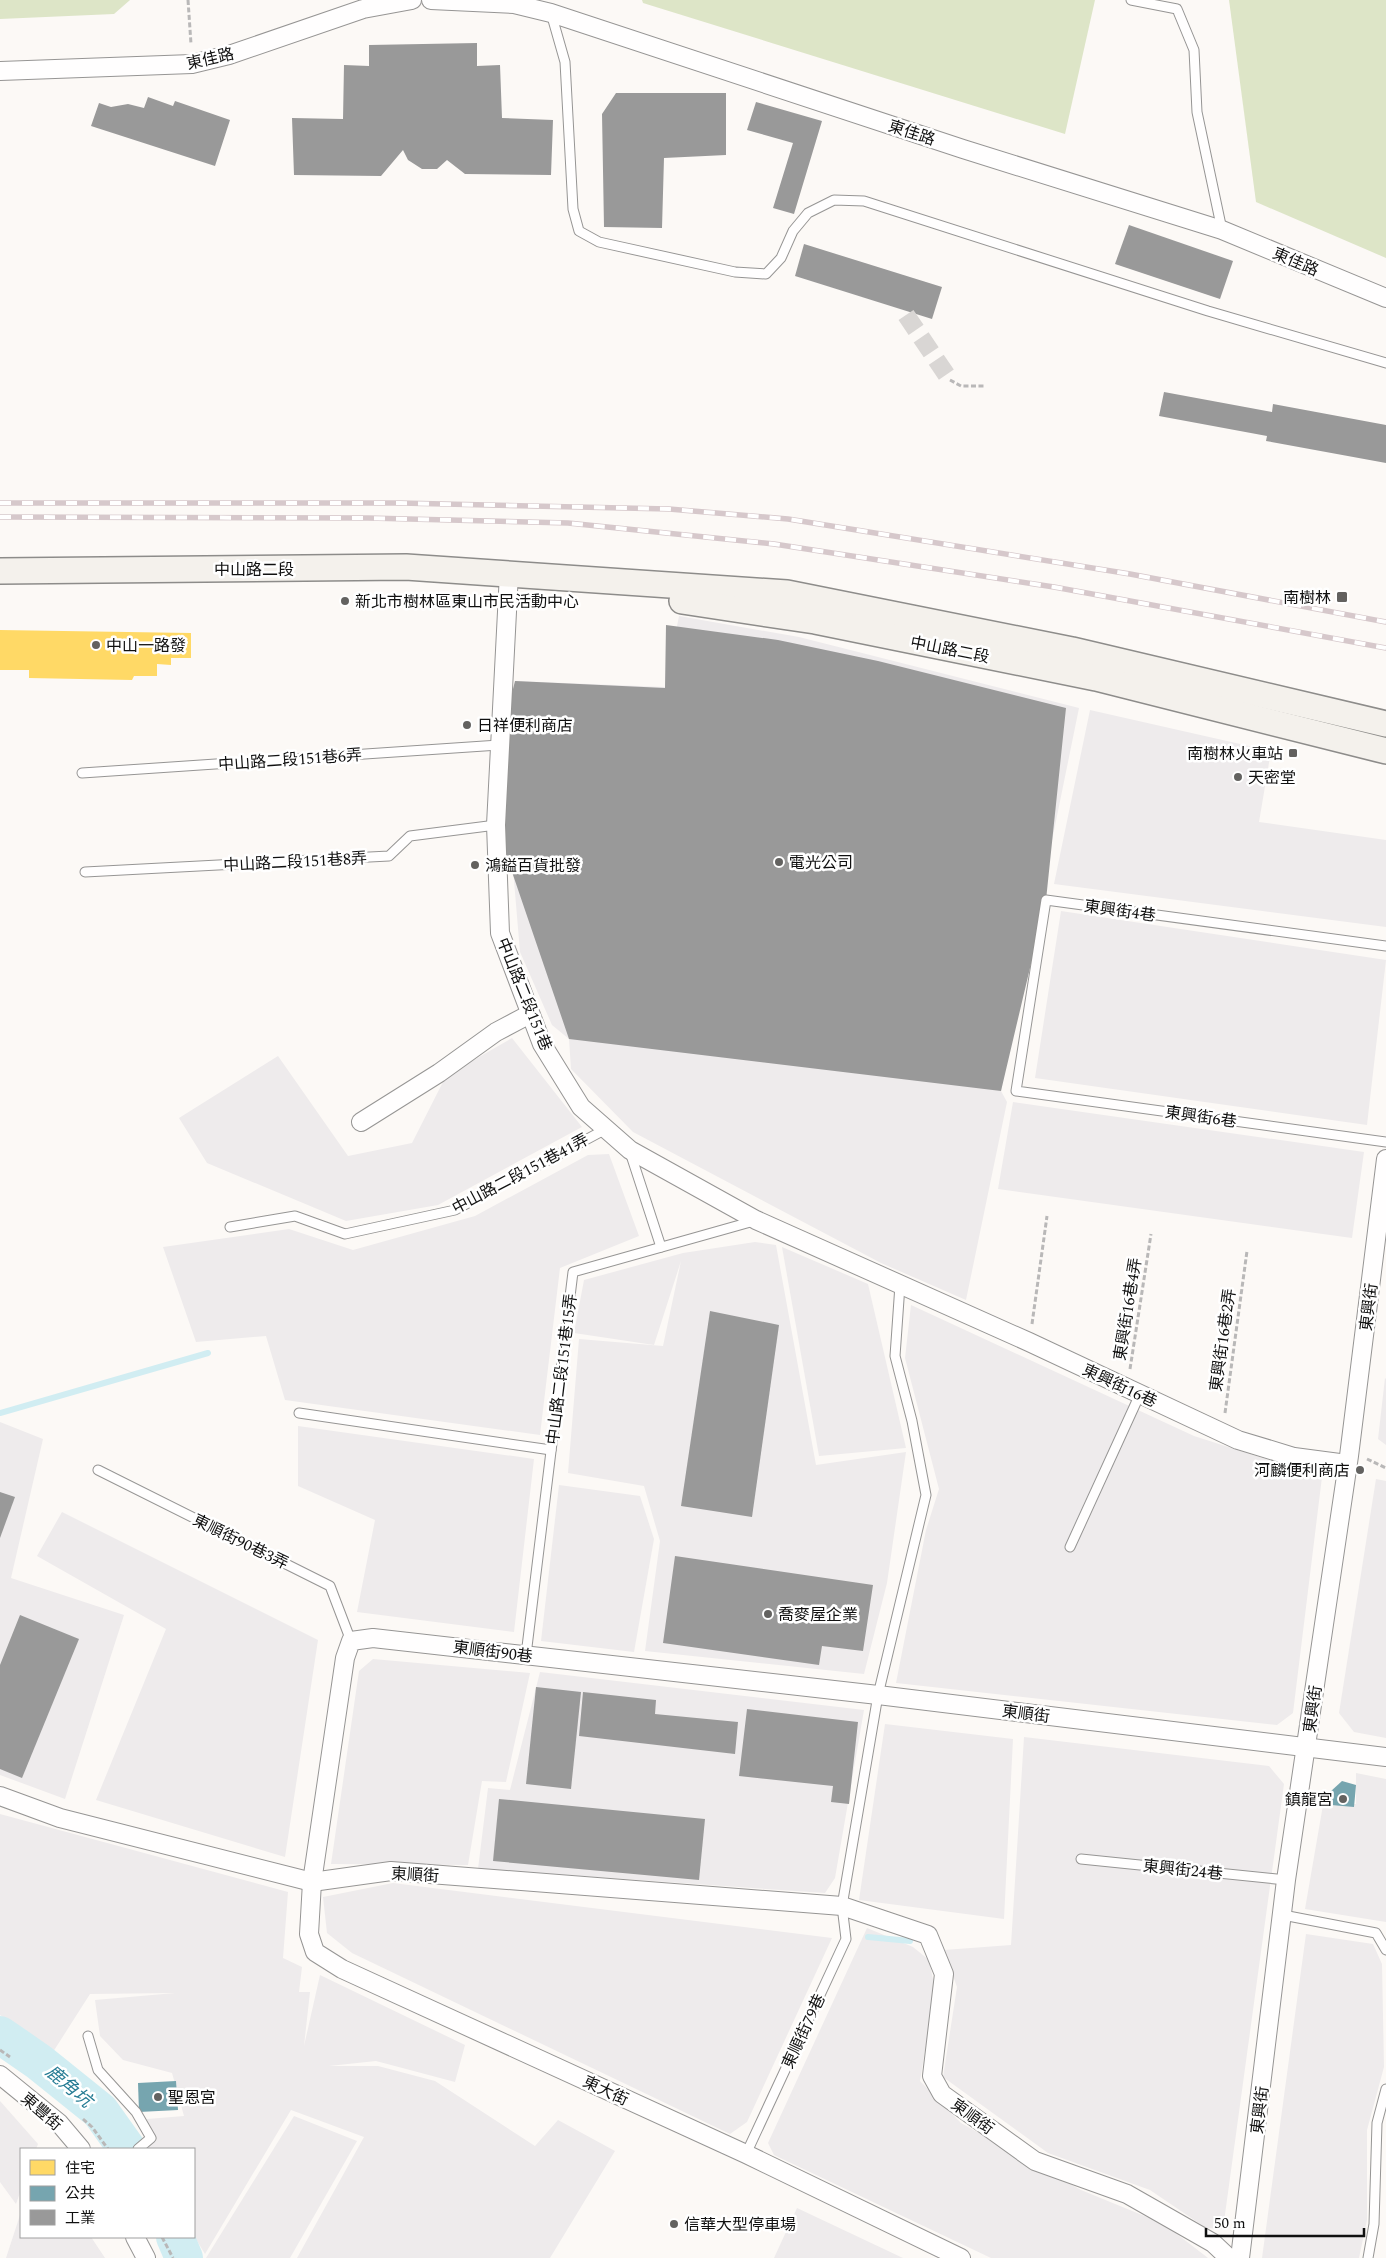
<svg xmlns="http://www.w3.org/2000/svg" width="1386" height="2258" viewBox="0 0 1386 2258" font-family="Spectral,'Noto Sans TC',serif">
<rect width="100%" height="100%" fill="#fcf9f6"/>
<g fill="#eeebec">
<polygon points="679,616 799,637 1079,708 1001,1091 1007,1102 966,1300 881,1263 633,1132 571,1069 569,1039 552,1025 520,952 511,845 516,716 515,681 665,687"/>
<polygon points="1090,710 1271,751 1259,822 1386,840 1386,927 1054,884"/>
<polygon points="1061,911 1386,960 1367,1125 1035,1078"/>
<polygon points="512,1038 582,1127 438,1205 346,1221 207,1163 179,1118 278,1056 348,1156 412,1143 446,1076"/>
<polygon points="1013,1102 1364,1152 1352,1238 998,1189"/>
<polygon points="609,1154 639,1236 560,1268 540,1435 285,1400 266,1336 196,1342 163,1247 289,1229 353,1250 475,1216 588,1155"/>
<polygon points="755,1242 776,1245 816,1465 906,1452 887,1583 864,1674 645,1651 660,1541 644,1486 568,1473 579,1339 663,1346 681,1261 654,1345 574,1333 584,1280 683,1253"/>
<polygon points="782,1247 868,1284 906,1448 819,1456"/>
<polygon points="911,1305 1194,1436 1322,1477 1293,1713 1277,1725 896,1683 926,1530 939,1489 905,1358"/>
<polygon points="1385,1378 1386,1379 1386,1445 1378,1439"/>
<polygon points="0,1422 43,1439 11,1578 124,1615 65,1799 0,1775"/>
<polygon points="298,1426 534,1459 514,1632 357,1612 375,1520 298,1486"/>
<polygon points="1376,1479 1386,1481 1386,1738 1354,1732 1339,1713"/>
<polygon points="559,1485 640,1496 654,1539 634,1652 541,1641"/>
<polygon points="62,1512 318,1640 285,1857 96,1800 166,1629 37,1556"/>
<polygon points="373,1659 530,1673 506,1782 482,1781 468,1865 331,1864 359,1671"/>
<polygon points="540,1672 864,1710 835,1878 825,1893 478,1869 488,1788 510,1790"/>
<polygon points="885,1724 1013,1739 1004,1919 859,1900"/>
<polygon points="1024,1737 1269,1766 1284,1784 1223,2229 1206,2228 1150,2190 1048,2153 943,2077 957,1987 944,1950 1011,1945"/>
<polygon points="1356,1773 1386,1779 1386,1922 1305,1909 1323,1805 1356,1804"/>
<polygon points="0,1814 288,1892 283,1958 302,1967 299,1992 310,1992 304,2046 320,1975 465,2045 455,2082 376,2061 329,2066 378,2066 435,2081 535,2146 558,2120 615,2151 550,2258 297,2258 364,2137 291,2110 205,2254 194,2236 194,2149 146,2149 147,2119 184,2116 172,2073 123,2060 100,2036 95,2000 175,1993 90,1994 53,2052 0,2015"/>
<polygon points="393,1883 832,1938 747,2122 730,2134 352,1953 327,1933 323,1897"/>
<polygon points="867,1928 913,1947 929,1960 935,1989 920,2081 961,2123 1081,2190 1164,2224 1208,2258 991,2258 774,2155 768,2143"/>
<polygon points="1306,1934 1373,1944 1382,1964 1384,2067 1367,2130 1367,2220 1359,2258 1262,2258"/>
<polygon points="0,2101 38,2144 36,2149 21,2149 21,2190 16,2204 0,2182"/>
<polygon points="294,2116 357,2141 290,2258 206,2258"/>
<polygon points="797,2208 903,2258 774,2258"/>
<polygon points="21,2212 21,2237 91,2237 105,2258 6,2258"/>
</g>
<g fill="#dde5c7">
<polygon points="0,0 130,0 114,14 0,19"/>
<polygon points="642,0 1095,0 1065,134 643,3"/>
<polygon points="1229,0 1386,0 1386,258 1256,202"/>
</g>
<polygon fill="#ffd966" points="0,630 191,633 191,658 171,658 171,665 157,664 157,676 134,676 132,680 29,678 29,670 0,670"/>
<g fill="#76a5af">
<polygon points="1342,1781 1356,1785 1354,1807 1331,1805 1330,1792"/>
<polygon points="176,2081 178,2110 139,2112 138,2083"/>
</g>
<g fill="#999">
<polygon points="477,43 477,66 500,65 502,118 553,120 551,175 465,174 447,160 437,169 422,169 408,160 403,150 381,176 294,175 292,118 343,119 344,65 369,66 369,45"/>
<polygon points="616,93 726,93 726,155 664,158 662,228 604,227 602,114"/>
<polygon points="148,97 173,106 175,101 230,120 215,166 91,126 99,103 111,107 128,104 144,108"/>
<polygon points="756,102 822,121 794,214 773,208 793,143 747,130"/>
<polygon points="1129,225 1233,261 1220,299 1115,264"/>
<polygon points="804,244 942,287 932,319 795,276"/>
<polygon points="1164,392 1272,412 1273,404 1386,425 1386,463 1266,441 1267,436 1159,416"/>
<polygon points="666,625 778,640 878,661 1066,708 1046,900 1001,1091 569,1039 496,825 499,745 515,681 665,688"/>
<polygon points="710,1311 779,1325 752,1517 681,1506"/>
<polygon points="0,1492 15,1497 0,1538"/>
<polygon points="675,1556 873,1585 863,1651 822,1646 819,1665 663,1643"/>
<polygon points="20,1615 79,1639 22,1778 0,1769 0,1665"/>
<polygon points="536,1687 581,1692 571,1789 526,1784"/>
<polygon points="583,1692 656,1700 655,1714 738,1722 735,1754 579,1736"/>
<polygon points="747,1709 858,1722 849,1804 831,1802 833,1786 739,1776"/>
<polygon points="499,1799 705,1819 699,1880 493,1861"/>
</g>
<g fill="none" stroke-linecap="round" stroke-linejoin="round">
<g stroke="#d1edf2" stroke-width="6">
<polyline points="0,1413 208,1353"/>
<polyline points="868,1937 910,1941"/>
</g>
<g stroke="#d1edf2" stroke-width="38">
<polyline points="0,2035 39,2062 100,2111 127,2149"/>
<polyline points="175,2237 184,2258"/>
</g>
<polyline stroke="#d9d6d4" stroke-width="18" stroke-dasharray="18 9" stroke-linecap="butt" points="906,315 950,380"/>
<defs>
<g id="lane">
<polyline points="1131,0 1177,9 1194,50 1197,112 1222,230"/>
<polyline points="551,13 565,62 573,209 579,231 599,242 735,272 766,274 781,258 793,231 808,213 834,200 864,201 1208,311 1386,363"/>
<polyline points="82,773 499,745"/>
<polyline points="85,872 389,856 410,836 496,825"/>
<polyline points="1386,946 1046,900 1016,1091 1386,1142"/>
<polyline points="630,1152 661,1247"/>
<polyline points="230,1227 295,1216 345,1234 455,1210 606,1129"/>
<polyline points="299,1413 551,1450"/>
<polyline points="98,1470 330,1586 351,1641"/>
<polyline points="1070,1547 1140,1394"/>
<polyline points="526,1655 573,1272 754,1221"/>
<polyline points="1081,1859 1286,1880"/>
<polyline points="1283,1915 1376,1933 1386,1950"/>
<polyline points="88,2036 98,2070 136,2112 151,2138 138,2149"/>
<polyline points="746,2154 846,1939 842,1906 878,1695 926,1495 912,1421 895,1356 900,1285"/>
<polyline points="1368,2258 1374,2224 1377,2123 1386,2089"/>
</g>
<g id="street">
<polyline points="431,0 514,4 551,13 963,149 1222,230 1386,298"/>
<polyline points="0,71 192,64 229,55 363,9 412,0"/>
<polyline points="509,573 496,825 500,933 542,1044 581,1107 630,1150 756,1220 1029,1342 1238,1440 1294,1457 1347,1464"/>
<polyline points="361,1122 439,1073 496,1032 530,1014"/>
<polyline points="0,1796 60,1818 312,1882 391,1871 842,1906 928,1935 944,1974 932,2076 942,2094 1035,2161 1127,2194 1213,2243 1229,2258"/>
<polyline points="0,2075 59,2123 81,2149"/>
<polyline points="135,2237 146,2258"/>
<polyline points="961,2258 746,2154 342,1969 315,1952 309,1934 312,1882 345,1658 351,1641 373,1638 878,1695 1386,1757"/>
<polyline points="1240,2258 1286,1880 1349,1456 1386,1159"/>
</g>
<g id="secondary">
<polyline points="0,571 406,567 787,593 1072,650 1386,724"/>
<polyline points="682,601 815,621 1096,678 1386,751"/>
</g>
</defs>
<use href="#lane" stroke="#969594" stroke-width="11"/>
<use href="#street" stroke="#969594" stroke-width="20"/>
<use href="#secondary" stroke="#8d8c8a" stroke-width="28"/>
<g stroke="#b9b8b8" stroke-width="3" stroke-dasharray="5 2.5" stroke-linecap="butt">
<polyline points="188,0 191,44"/>
<polyline points="950,380 961,386 984,386"/>
<polyline points="1032,1324 1047,1216"/>
<polyline points="1130,1369 1151,1234"/>
<polyline points="1225,1413 1247,1251"/>
<polyline points="1367,1459 1386,1468"/>
<polyline points="0,2050 10,2057"/>
<polyline points="83,2119 92,2127 108,2149"/>
<polyline points="162,2237 173,2258"/>
</g>
<use href="#lane" stroke="#fffefe" stroke-width="9"/>
<use href="#street" stroke="#fffefe" stroke-width="18"/>
<use href="#secondary" stroke="#f4f1ec" stroke-width="25"/>
<defs>
<g id="rail">
<polyline points="0,503 400,503 669,509 788,519 1130,574 1386,622"/>
<polyline points="0,517 368,518 568,523 774,544 1054,587 1386,648"/>
</g>
</defs>
<use href="#rail" stroke="#d6c8cb" stroke-width="5.5"/>
<use href="#rail" stroke="#fff" stroke-width="4" stroke-dasharray="11" stroke-linecap="butt"/>
</g>
<g fill="#636260" stroke="#fff" stroke-width="2">
<rect x="1336" y="591" width="12" height="12" rx="2.5"/>
<circle cx="345" cy="601" r="5"/>
<circle cx="96" cy="645" r="5"/>
<circle cx="467" cy="725" r="5"/>
<rect x="1288" y="748" width="10" height="10" rx="2.5"/>
<circle cx="1238" cy="777" r="5"/>
<circle cx="779" cy="862" r="5"/>
<circle cx="475" cy="865" r="5"/>
<circle cx="1360" cy="1470" r="5"/>
<circle cx="768" cy="1614" r="5"/>
<circle cx="1343" cy="1799" r="5"/>
<circle cx="158" cy="2097" r="5"/>
<circle cx="674" cy="2224" r="5"/>
</g>
<g text-anchor="middle" stroke-width="5" stroke-linejoin="round" paint-order="stroke">
<g font-size="16" fill="#101010" stroke="#fff">
<text transform="translate(210 58) rotate(-13)" y="6">東佳路</text>
<text transform="translate(912 132) rotate(18)" y="6">東佳路</text>
<text transform="translate(1296 261) rotate(23)" y="6">東佳路</text>
<text x="254" y="575">中山路二段</text>
<text transform="translate(950 649) rotate(11)" y="6">中山路二段</text>
<text transform="translate(290 759) rotate(-4)" y="6">中山路二段151巷6弄</text>
<text transform="translate(295 861) rotate(-3)" y="6">中山路二段151巷8弄</text>
<text transform="translate(1120 910) rotate(8)" y="6">東興街4巷</text>
<text transform="translate(525 994) rotate(68)" y="6">中山路二段151巷</text>
<text transform="translate(1201 1116) rotate(8)" y="6">東興街6巷</text>
<text transform="translate(520 1173) rotate(-28)" y="6">中山路二段151巷41弄</text>
<text transform="translate(1368 1307) rotate(-83)" y="6">東興街</text>
<text transform="translate(1127 1309) rotate(-81)" y="6">東興街16巷4弄</text>
<text transform="translate(1222 1340) rotate(-82)" y="6">東興街16巷2弄</text>
<text transform="translate(561 1369) rotate(-83)" y="6">中山路二段151巷15弄</text>
<text transform="translate(1120 1385) rotate(25)" y="6">東興街16巷</text>
<text transform="translate(241 1541) rotate(26)" y="6">東順街90巷3弄</text>
<text transform="translate(493 1651) rotate(7)" y="6">東順街90巷</text>
<text transform="translate(1312 1709) rotate(-82)" y="6">東興街</text>
<text transform="translate(1026 1713) rotate(7)" y="6">東順街</text>
<text transform="translate(1183 1869) rotate(6)" y="6">東興街24巷</text>
<text transform="translate(415 1874) rotate(3)" y="6">東順街</text>
<text transform="translate(803 2031) rotate(-65)" y="6">東順街79巷</text>
<text transform="translate(606 2090) rotate(25)" y="6">東大街</text>
<text transform="translate(1259 2110) rotate(-83)" y="6">東興街</text>
<text transform="translate(42 2111) rotate(41)" y="6">東豐街</text>
<text transform="translate(973 2116) rotate(36)" y="6">東順街</text>
</g>
<g font-size="16" fill="#101010" stroke="#fff" text-anchor="start">
<text x="1331" y="603" text-anchor="end">南樹林</text>
<text x="355" y="607">新北市樹林區東山市民活動中心</text>
<text x="106" y="651">中山一路發</text>
<text x="477" y="731">日祥便利商店</text>
<text x="1283" y="759" text-anchor="end">南樹林火車站</text>
<text x="1248" y="783">天密堂</text>
<text x="789" y="868">電光公司</text>
<text x="485" y="871">鴻鎰百貨批發</text>
<text x="1350" y="1476" text-anchor="end">河麟便利商店</text>
<text x="778" y="1620">喬麥屋企業</text>
<text x="1333" y="1805" text-anchor="end">鎮龍宮</text>
<text x="168" y="2103">聖恩宮</text>
<text x="684" y="2230">信華大型停車場</text>
</g>
<g font-size="18" font-style="italic" fill="#267c94" stroke="#fff">
<text transform="translate(69 2086) rotate(40)" y="6">鹿角坑</text>
</g>
</g>
<rect x="20" y="2148" width="175" height="90" fill="#ffffff" stroke="#9f9f9f"/>
<rect x="30" y="2160" width="25" height="15" fill="#ffd966" stroke="#9f9f9f"/>
<text x="65" y="2173" font-size="15" fill="#101010">住宅</text>
<rect x="30" y="2186" width="25" height="15" fill="#76a5af" stroke="#9f9f9f"/>
<text x="65" y="2198" font-size="15" fill="#101010">公共</text>
<rect x="30" y="2210" width="25" height="15" fill="#999999" stroke="#9f9f9f"/>
<text x="65" y="2223" font-size="15" fill="#101010">工業</text>
<path d="M1206 2228v8h158v-8" fill="none" stroke="#101010" stroke-width="2.5"/>
<text x="1214" y="2228" font-size="15" fill="#101010" stroke="#ffffff" stroke-width="4" paint-order="stroke">50 m</text>
</svg>
